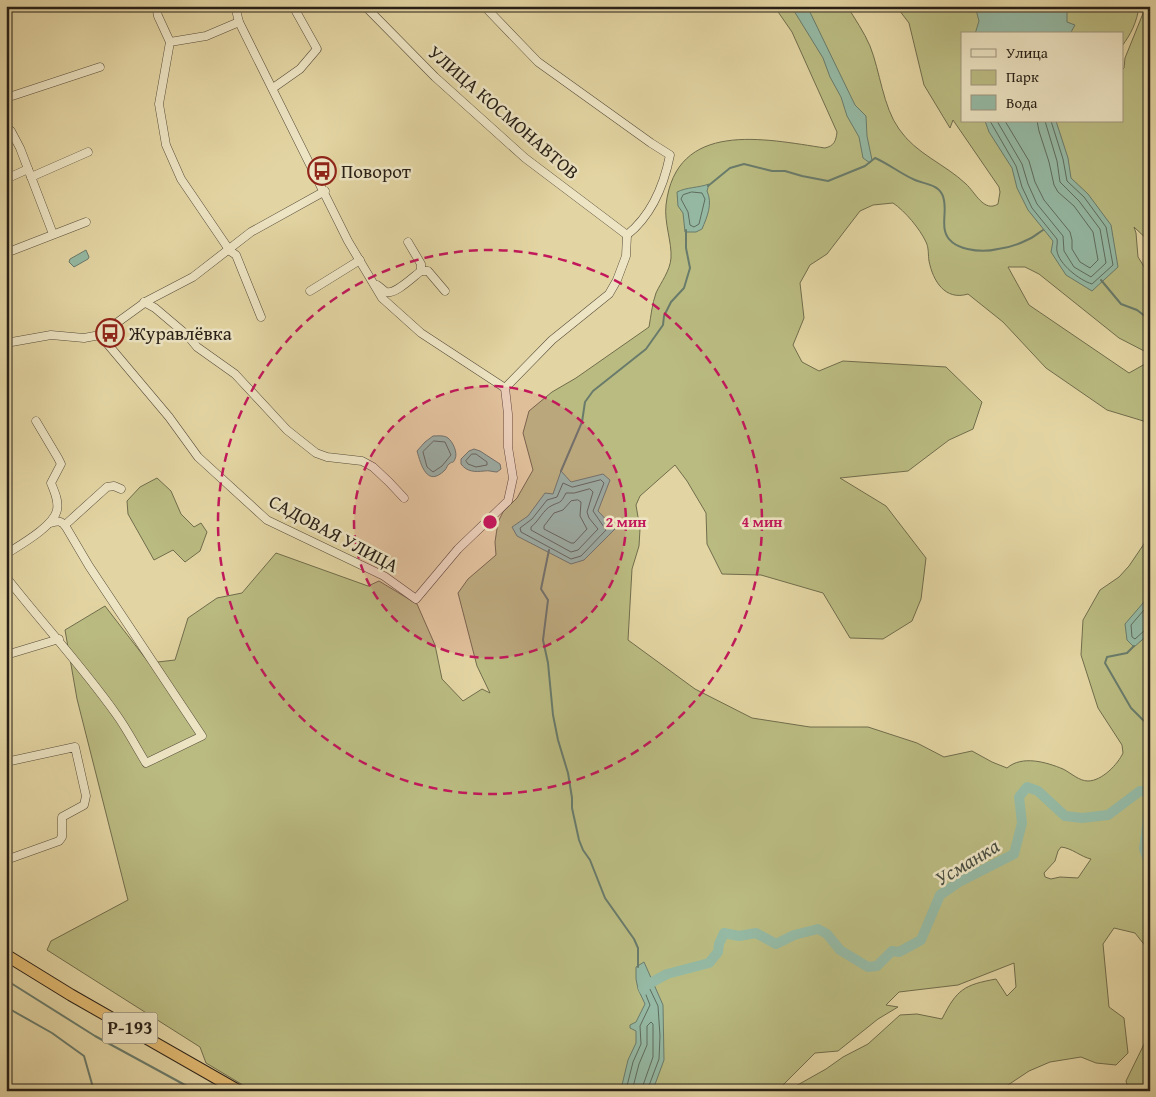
<svg xmlns="http://www.w3.org/2000/svg" width="1156" height="1097" viewBox="0 0 1156 1097" font-family="'Gentium Book Plus',serif">
<rect width="100%" height="100%" fill="#e3d5a3"/>
<filter id="stains"><feTurbulence type="fractalNoise" baseFrequency=".004" numOctaves="4"/><feColorMatrix values="0 0 0 0 .2 0 0 0 0 .09 0 0 0 0 .02 0 0 0 .5 -.17"/></filter>
<radialGradient id="worn" r=".72"><stop offset=".6" stop-color="#630" stop-opacity="0"/><stop offset="1" stop-color="#630" stop-opacity=".3"/></radialGradient>
<g fill="#babb81" stroke="#706d4c" fill-rule="evenodd">
<path d="M774,6H847C855,19 864,32 870,46C880,71 883,107 899,129C916,154 945,164 966,184C975,192 984,213 998,204L1000,192L999,187L953,120L950,128L924,85L909,23L896,6H921L926,10L924,6H1139C1137,22 1131,34 1122,46V34H962V121H1122V70L1124,68L1125,58L1144,11L1143,6H1150V242L1134,227L1136,233L1138,257L1150,276V354L1119,338L1039,274L1025,267H1008L1029,305L1129,373L1145,364L1150,366V423L1107,410L1046,368L1003,322L968,294C945,301 933,281 929,261C928,255 929,248 926,242C920,229 905,211 893,203L873,205L860,211L827,254L810,265L800,283L804,318L793,345L802,362L819,371L843,361L946,367L982,402L973,429L949,440L908,471L840,478L886,506L926,558L921,599L912,621L883,639L850,638L823,593L761,575L722,574L707,544L706,513L687,481L675,465L640,496L636,505L640,529L639,546L632,569L628,640L695,689L752,718L810,727H868L917,743L944,757L972,751L992,762L1007,768C1022,755 1046,762 1063,769C1071,773 1079,781 1088,781C1102,781 1118,764 1123,753L1122,745L1098,708L1081,655L1083,620L1100,590L1119,577L1129,566L1150,535V954L1147,948L1135,933L1114,928L1103,944L1109,1007L1124,1018L1128,1053L1116,1065L1096,1063L1081,1057L1050,1062L1029,1071L999,1091H797L794,1087L826,1069L843,1057L868,1044L900,1015L917,1014L942,1019C957,989 964,985 996,979L1007,996L1016,987L1014,963L958,985L899,992L886,1005L898,1007L878,1019L838,1051L815,1053L783,1085L786,1091H253L206,1063L200,1047L47,950L51,941L128,900L77,699L65,630L105,606L149,663L175,660L188,618L217,598L242,593L276,553L368,586L379,581L417,604L435,645L442,679L463,701L482,689L490,693L477,666L458,593L468,579L496,555L495,542L498,522L503,512L517,498L533,470L523,433L529,411L552,392L576,378L649,327C651,316 652,304 656,293C661,282 670,271 671,258C672,242 664,223 666,205C676,119 765,139 825,148C834,146 836,141 837,132L792,32ZM1061,847C1072,848 1081,857 1091,859L1078,878L1060,877L1051,879L1045,877L1044,873L1055,861L1058,851Z"/>
<polygon points="157,478 171,491 181,514 194,527 201,523 207,532 200,551 185,562 173,550 154,560 128,514 127,501 140,487"/>
<polygon points="1150,1032 1150,1064 1142,1091 1129,1091 1126,1081"/>
</g>
<g fill="#95b9a4" stroke="#697b6b">
<polygon points="791,6 807,6 855,105 866,116 867,136 872,160 870,163 863,158 859,137 847,116 841,97 830,77 823,58"/>
<polygon points="975,6 1067,6 1067,22 1075,25 1070,34 975,34 979,21"/>
<polygon points="985,121 1056,121 1068,158 1071,178 1088,194 1111,225 1118,267 1092,291 1066,275 1051,252 1053,241 1028,210 1017,188 1012,168 989,132"/>
<path d="M709,184L707,191C713,204 707,217 702,229L696,232H685L683,213L678,206L677,192C687,187 698,188 709,184Z"/>
<polygon points="86,250 89,257 88,259 74,267 69,262 70,259"/>
<path d="M433,436C438,436 444,435 448,438C453,442 458,453 455,459C452,465 454,460 449,464C447,465 447,468 445,470C427,488 421,465 417,451L425,442Z"/>
<path d="M474,449L480,451L500,464L501,469L497,472C493,472 489,470 484,471C475,472 467,472 461,464V459L469,451Z"/>
<polygon points="561,471 571,482 603,474 610,480 598,511 615,529 584,560 571,564 517,536 512,527 528,516 545,493 553,494"/>
<polygon points="1150,595 1150,633 1134,647 1127,640 1125,624"/>
<polygon points="644,962 663,1005 664,1060 654,1087 651,1091 617,1091 622,1085 628,1060 636,1043 636,1031 630,1028 630,1025 636,1022 645,1004 638,989 636,979 636,967"/>
</g>
<g fill="none" stroke-linecap="round" stroke-linejoin="round">
<g stroke="#5e6c5d" stroke-width="1">
<path d="M990,121L1016,166L1022,187L1032,208L1057,239C1058,243 1056,247 1057,251C1059,264 1079,280 1092,284L1113,265L1106,227L1084,197L1067,181L1063,159L1051,121"/>
<polyline points="997,121 1022,164 1028,184 1037,204 1063,236 1064,251 1074,267 1091,277 1106,263 1100,229 1079,201 1060,182 1057,161 1045,121"/>
<polyline points="1005,121 1029,161 1035,182 1044,200 1070,232 1072,240 1072,249 1080,262 1090,268 1098,260 1093,232 1074,206 1058,192 1054,185 1049,162 1039,131 1037,121"/>
<polygon points="692,192 702,193 705,199 699,224 694,227 690,225 688,212 681,199 683,195"/>
<polygon points="434,441 445,442 451,455 442,466 433,472 427,467 423,452"/>
<polygon points="472,454 476,454 487,462 487,465 476,467 468,464 466,461"/>
<polygon points="601,480 604,483 593,511 606,530 581,556 571,559 521,532 520,528 532,519 547,500 557,497 563,483 572,487"/>
<path d="M590,489L593,492L587,512L589,518L598,529L578,550L571,552L531,530V527C538,522 544,509 551,506C560,501 560,505 566,493H574Z"/>
<polygon points="578,500 581,502 580,516 587,529 574,543 571,543 544,529 544,526 554,513 563,510 571,501"/>
<polyline points="1150,603 1131,625 1132,637 1135,639 1145,630 1150,630"/>
<polyline points="624,1091 627,1086 633,1062 641,1044 640,1026 650,1005 642,985 645,982 647,983 658,1006 660,1036 659,1059 647,1091"/>
<polyline points="632,1091 639,1064 647,1045 647,1026 651,1022 653,1024 653,1057 641,1091"/>
</g>
<g stroke="#697b6b" stroke-width="2">
<path d="M708,186L730,168L744,164L772,171H785L802,176L828,181L865,166L875,158C889,164 901,174 915,180C924,184 937,184 942,194C948,205 942,220 945,231C950,251 982,253 998,249C1007,248 1019,244 1027,240C1033,238 1038,233 1043,230"/>
<polyline points="1101,280 1121,304 1137,310 1150,320"/>
<polyline points="561,471 582,422 585,402 593,391 646,349 663,325 664,316 671,302 684,288 690,268 686,248 686,230"/>
<polyline points="549,550 541,589 548,600 543,640 548,663 553,715 558,740 568,773 572,798 572,808 579,840 583,850 590,860 605,898 634,939 638,948 638,967"/>
<polyline points="1134,646 1127,653 1107,657 1105,663 1131,708 1150,727"/>
<polyline points="6,980 95,1036 196,1091"/>
<polyline points="6,1007 52,1033 84,1056 94,1091"/>
</g>
<g stroke="#95b9a4" stroke-width="10">
<polyline points="1150,803 1144,849 1150,865"/>
<polyline points="644,990 643,987 667,974 709,963 718,952 719,944 724,933 739,936 756,933 776,944 794,935 818,929 827,934 840,950 868,967 877,966 892,951 899,952 921,940 940,895 959,882 1014,854 1022,823 1019,797 1027,787 1038,791 1065,816 1082,818 1108,815 1140,791 1150,792"/>
</g>
<defs>
<g id="minor">
<polyline points="156,6 158,16 170,42"/>
<polyline points="235,6 239,22 348,241 382,298 421,333 505,388"/>
<polyline points="365,6 435,77 525,158 627,235"/>
<path d="M484,6L538,62L651,143L670,155C664,185 652,215 627,235"/>
<polyline points="239,22 206,36 170,42 159,104 166,145 181,179 230,251 236,255 261,317"/>
<polyline points="273,88 300,69 317,49 293,6"/>
<polyline points="6,98 100,67"/>
<polyline points="6,127 11,131 20,148 53,234"/>
<polyline points="31,177 88,152"/>
<polyline points="6,179 28,169"/>
<polyline points="408,242 421,264 421,271"/>
<polyline points="6,253 86,222"/>
<path d="M377,285C380,287 383,290 386,292C395,295 413,277 421,271H428L445,291"/>
<polyline points="310,291 360,260"/>
<polyline points="144,302 155,308 188,336 197,347 235,374 287,430 316,453 327,457 362,461 373,467 389,482 404,498"/>
<polyline points="100,335 169,417 198,457 267,520 384,576 416,599 458,549 508,501 513,478 508,447 508,414 505,388"/>
<polyline points="6,343 51,335 84,338 100,335 147,301 193,277 251,232 325,191"/>
<polyline points="505,388 552,340 609,294 617,280 626,256 627,235"/>
<polyline points="65,525 107,487 114,486 121,489"/>
<path d="M6,554C20,545 54,526 57,510C59,500 54,491 51,483L61,464L58,458L36,421"/>
<path d="M6,577C42,623 82,666 116,714C127,729 136,747 146,763L202,736L89,566L66,527C61,520 58,521 50,523"/>
<polyline points="6,655 59,639"/>
<polyline points="6,762 75,747 86,796 84,805 62,817 62,837 59,841 6,860"/>
</g>
<polyline id="highway" points="6,955 71,995 239,1091"/>
</defs>
<use href="#minor" stroke="#564c39" stroke-width="9"/>
<use href="#highway" stroke="#271f16" stroke-width="13"/>
<use href="#minor" stroke="#ede4c3" stroke-width="8"/>
<use href="#highway" stroke="#e2ba72" stroke-width="11"/>
</g>
<circle cx="490" cy="522" r="136" fill="#c2185b" fill-opacity=".12"/>
<g fill="none" stroke="#c2185b" stroke-width="2.5" stroke-dasharray="9 6">
<circle cx="490" cy="522" r="136"/>
<circle cx="490" cy="522" r="272"/>
</g>
<defs>
<symbol id="bus-ring" viewBox="-11 -11 22 22"><circle r="9.5" fill="#ede4c3" stroke="#8f2418" stroke-width="1.5"/><path d="M-5-6H5V4H4V6H2V4H-2V6H-4V4H-5ZM-3.5-4V0h7V-4ZM-3.5 1.2v1.5H-2V1.2ZM2 1.2v1.5H3.5V1.2Z" fill="#8f2418"/></symbol>
</defs>
<g fill-rule="evenodd">
<use href="#bus-ring" x="306" y="155" width="32" height="32"/>
<use href="#bus-ring" x="94" y="317" width="32" height="32"/>
</g>
<g text-anchor="middle" stroke-width="5" stroke-linejoin="round" paint-order="stroke">
<rect fill="#ede4c3" stroke="#625a4a" stroke-width="1" x="102.5" y="1012.5" width="55" height="31" rx="4"/>
<g font-size="18" font-weight="bold" fill="#271f16">
<text x="130" y="1034">Р-193</text>
</g>
<g font-size="19" fill="#271f16" stroke="#ede4c3">
<text transform="translate(504 112) rotate(41)" y="7">УЛИЦА КОСМОНАВТОВ</text>
<text transform="translate(334 533) rotate(28)" y="7">САДОВАЯ УЛИЦА</text>
</g>
<g font-size="19" fill="#271f16" stroke="#ede4c3" text-anchor="start">
<text x="341" y="178">Поворот</text>
<text x="129" y="340">Журавлёвка</text>
</g>
<g font-size="20" font-style="italic" fill="#484d41" stroke="#ede4c3">
<text transform="translate(967 862) rotate(-31)" y="7">Усманка</text>
</g>
</g>
<circle cx="490" cy="522" r="8" fill="#c2185b" stroke="#ede4c3" stroke-width="2.5"/>
<g font-size="15" text-anchor="middle" font-weight="bold" fill="#c2185b" stroke="#ede4c3" stroke-width="5" stroke-linejoin="round" paint-order="stroke">
<text x="626" y="527">2 мин</text>
<text x="762" y="527">4 мин</text>
</g>
<rect width="1156" height="1097" fill="none" stroke="#e3d5a3" stroke-width="25"/>
<rect x="8" y="8" width="1141" height="1082" fill="none" stroke="#271f16" stroke-width="2.5"/>
<rect x="12" y="12" width="1131" height="1072" fill="none" stroke="#271f16"/>
<rect x="961" y="32" width="162" height="90" fill="#ede4c3" stroke="#9e957e"/>
<rect x="971" y="49" width="25" height="8" fill="#ede4c3" stroke="#9e957e"/>
<text x="1006" y="58" font-size="15" fill="#271f16">Улица</text>
<rect x="971" y="70" width="25" height="15" fill="#babb81" stroke="#9e957e"/>
<text x="1006" y="82" font-size="15" fill="#271f16">Парк</text>
<rect x="971" y="95" width="25" height="15" fill="#95b9a4" stroke="#9e957e"/>
<text x="1006" y="108" font-size="15" fill="#271f16">Вода</text>
<rect width="100%" height="100%" filter="url(#stains)"/>
<rect width="100%" height="100%" fill="url(#worn)"/>
</svg>
